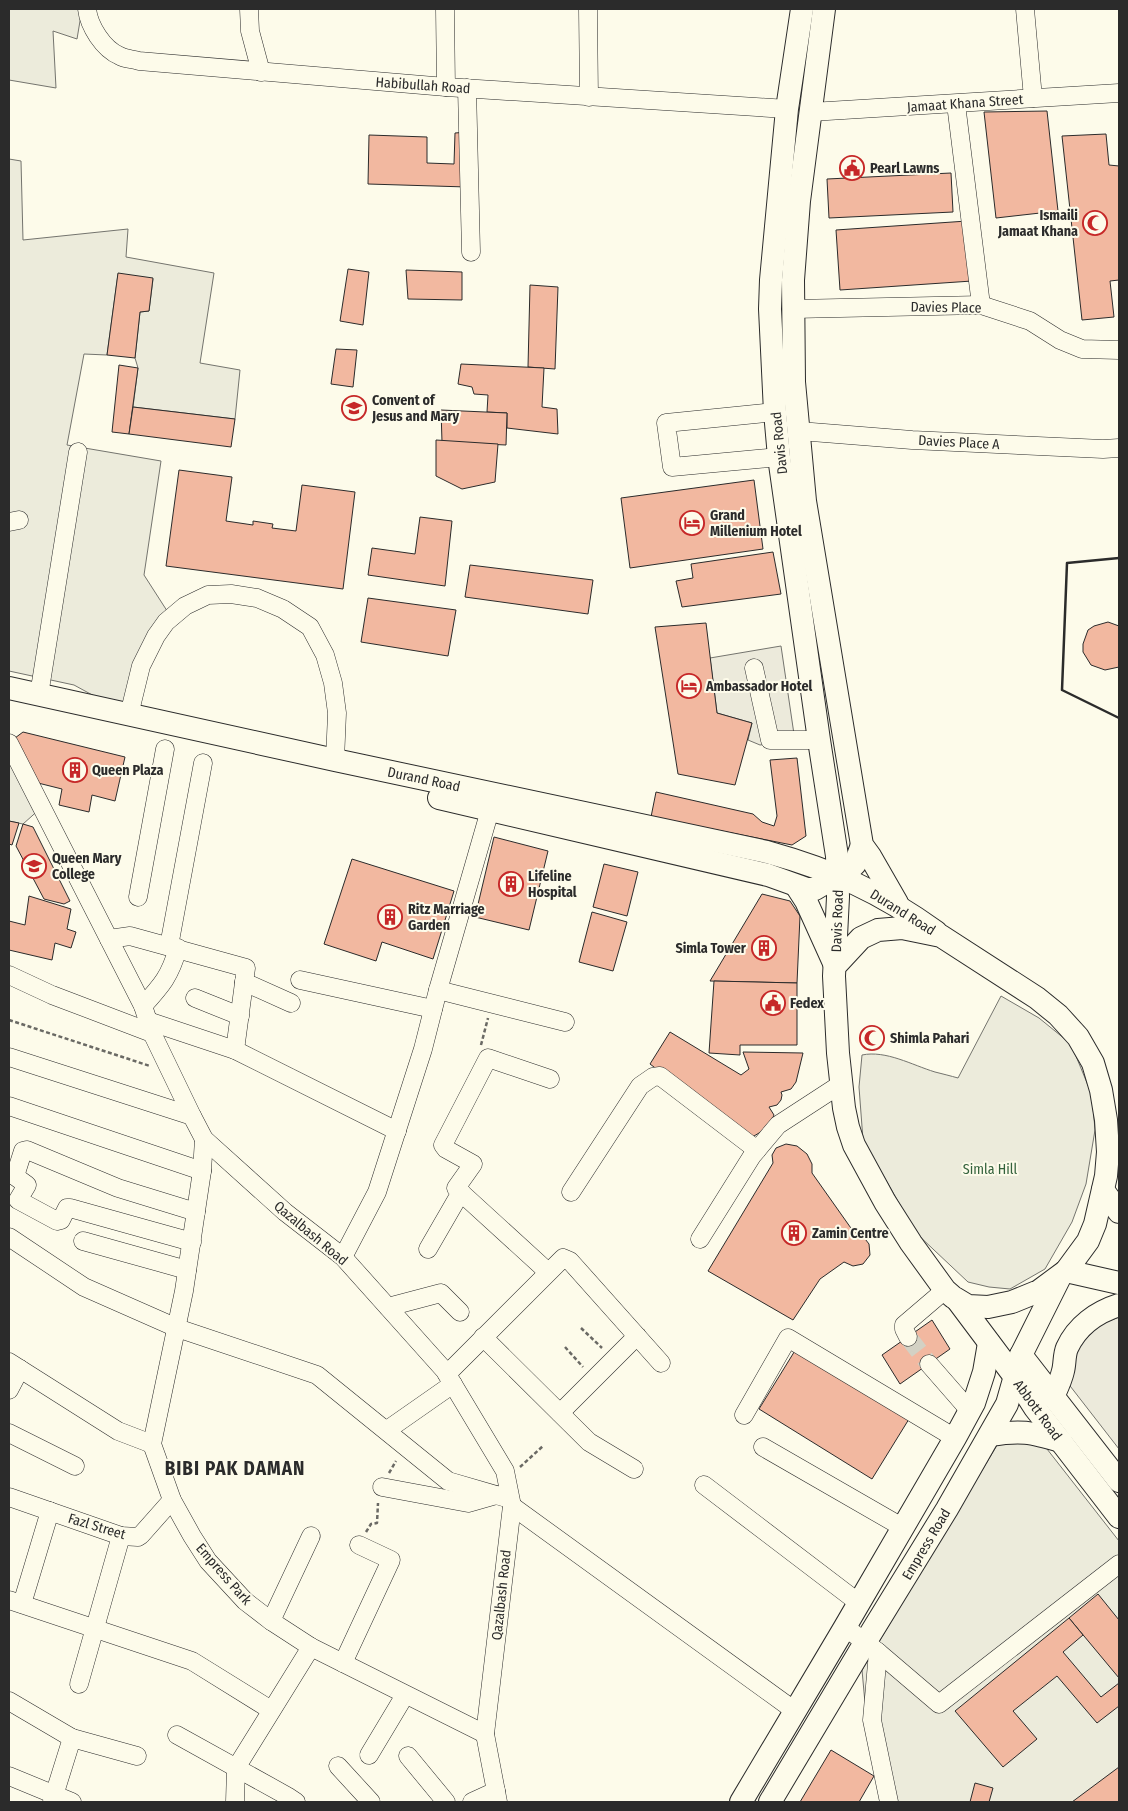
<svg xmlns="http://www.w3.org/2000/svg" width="1128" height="1811" viewBox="0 0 1128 1811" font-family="'Fira Sans Condensed',sans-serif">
<rect width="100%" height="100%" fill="#fdfbea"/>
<g fill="#ecebdb" stroke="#74746e">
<polygon points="9,9 82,9 77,39 53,31 56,88 9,80"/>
<polygon points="9,159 21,161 23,240 128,229 126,257 214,273 200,363 240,370 235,419 133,407 138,368 135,358 140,312 149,311 153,279 118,274 107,355 84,354 67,445 161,461 144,575 171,617 129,715 74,685 9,671"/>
<polygon points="9,741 42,807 23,824 9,821"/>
<path d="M1001,996L1039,1018L1071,1044L1092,1095L1095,1130L1086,1184L1072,1222L1045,1269L1010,1289L989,1287L968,1282L916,1233L863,1140L859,1087L862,1055C886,1050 912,1065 935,1072C943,1074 951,1076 958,1078Z"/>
<polygon points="999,1442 1038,1442 1047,1449 1119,1541 1119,1802 889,1802 867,1725 862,1670"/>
</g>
<g fill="#eceadb" stroke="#74746e">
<polygon points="781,646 795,741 760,745 748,740 752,723 717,713 710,658"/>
<polygon points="1119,1317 1119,1449 1067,1382 1074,1354 1084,1341 1099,1325"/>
</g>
<g fill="#f2b8a0" stroke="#2b2b2b">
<polygon points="1047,111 1058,211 996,218 984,112"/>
<polygon points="468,132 467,187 368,184 369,135 427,137 427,163 454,164 455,133"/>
<polygon points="1106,134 1109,165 1119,166 1119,280 1110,281 1114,317 1082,320 1062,136"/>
<polygon points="951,173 953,212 829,218 827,179"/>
<polygon points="967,221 972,281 840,290 836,230"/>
<polygon points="348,269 369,272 363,325 340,321"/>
<polygon points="406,270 462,272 462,300 408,299"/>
<polygon points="118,273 153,278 149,311 140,312 135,358 107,355"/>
<polygon points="530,285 558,287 555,369 528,367"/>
<polygon points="336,349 357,350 353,387 331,384"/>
<polygon points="461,364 544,368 542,407 557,409 558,434 507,428 507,413 487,412 488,395 474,394 472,387 458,384"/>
<polygon points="119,365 138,368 129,434 112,432"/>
<polygon points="133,407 235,419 231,447 129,434"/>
<polygon points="441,410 507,413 506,445 442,442"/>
<polygon points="436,440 498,444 495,482 462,489 436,476"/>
<polygon points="179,470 232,477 226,521 253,525 253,521 273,524 272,528 296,531 302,485 355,492 343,589 166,566"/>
<polygon points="754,480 763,549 630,568 621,498"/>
<polygon points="420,517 452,521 445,586 368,575 372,548 415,554"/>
<polygon points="773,552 781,594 682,607 676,581 693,578 691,564"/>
<polygon points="470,565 593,580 588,614 465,597"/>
<polygon points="368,598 456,610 448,656 361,642"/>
<polygon points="1108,622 1119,626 1119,667 1105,670 1091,665 1083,652 1083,644 1088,630 1094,626"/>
<polygon points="706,623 717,713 752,723 735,785 678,774 655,627"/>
<polygon points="23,732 125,757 115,801 92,795 89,812 59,805 62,789 34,782 15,738"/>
<polygon points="797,758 806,836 792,845 651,817 656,792 753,814 762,822 774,826 777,816 770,760"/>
<polygon points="9,821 19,823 12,845 9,844"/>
<polygon points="23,824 33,827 70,901 64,904 44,899 16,846"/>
<polygon points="494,837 548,851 529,930 475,917"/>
<polygon points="352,859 454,891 433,959 382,942 376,961 324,944"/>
<polygon points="604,864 638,872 627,916 593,907"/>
<polygon points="762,894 790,901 800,916 797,983 710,981"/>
<polygon points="29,896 71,909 67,929 76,932 71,948 55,943 52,960 9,950 9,921 25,925"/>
<polygon points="592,912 627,922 613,971 579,962"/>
<polygon points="714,981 797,983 797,1045 740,1045 740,1055 709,1053"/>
<polygon points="670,1032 741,1075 749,1069 743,1052 803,1053 796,1082 791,1089 781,1092 782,1095 781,1100 777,1105 769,1107 774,1115 771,1122 764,1130 749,1139 650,1064"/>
<polygon points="786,1144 797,1146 807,1154 812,1164 812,1173 853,1231 862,1235 869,1244 870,1255 863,1264 853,1266 844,1262 820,1279 793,1320 708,1271 773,1163 772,1155 776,1148"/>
<polygon points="932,1320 950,1349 900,1384 882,1355"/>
<polygon points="796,1349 909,1419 872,1479 759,1409"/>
<polygon points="1098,1594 1119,1620 1119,1678 1069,1618"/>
<polygon points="1069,1618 1083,1635 1063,1652 1101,1697 1119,1683 1119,1706 1097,1723 1057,1676 1013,1711 1037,1739 1003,1767 955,1711"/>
<polygon points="831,1750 874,1776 859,1802 800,1802"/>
<polygon points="1119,1767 1119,1802 1072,1802"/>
<polygon points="975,1783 993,1788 989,1802 970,1802"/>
</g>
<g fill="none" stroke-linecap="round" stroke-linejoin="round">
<polyline stroke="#d3d1c4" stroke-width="18" stroke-dasharray="18 9" stroke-linecap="butt" points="908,1337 929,1364"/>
<defs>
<g id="minor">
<path d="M87,9C89,26 103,49 120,56C125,59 133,59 139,61L446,87L787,109"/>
<polyline points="249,9 250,31 261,72"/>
<polyline points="445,9 446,87"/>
<polyline points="588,9 589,97"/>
<polyline points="1025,9 1033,98"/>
<polyline points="467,88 471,252"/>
<polyline points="956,104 981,305"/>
<polyline points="811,112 1119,93"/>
<polyline points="793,309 981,305 1030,321 1060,340 1082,349 1119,350"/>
<polyline points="775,412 666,423 672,467 779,457"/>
<polyline points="799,431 912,440 1103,449 1119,448"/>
<polyline points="9,522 19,520"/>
<polyline points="754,668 770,740 819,740"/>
<polyline points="39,695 78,452"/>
<polyline points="129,715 141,666 156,636 166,622 185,606 208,595 231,594 257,598 283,609 310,627 325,655 333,683 337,713 335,760"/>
<polyline points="9,743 143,1006 152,1033 192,1116 204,1139 285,1212 343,1257 445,1371 505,1471 512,1506 485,1734 498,1802"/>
<polyline points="138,897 165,749"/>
<polyline points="109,939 130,936 246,968 235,1050"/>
<polyline points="169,946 203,763"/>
<polyline points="9,975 52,995 152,1033"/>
<polyline points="300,980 433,1009"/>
<polyline points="244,982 291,1003"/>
<polyline points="438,990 565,1022"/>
<polyline points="195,998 240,1016"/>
<path d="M143,1006C162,985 170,976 178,948"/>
<polyline points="148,1021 235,1050 397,1131"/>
<polyline points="9,1057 192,1116"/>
<polyline points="9,1106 202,1171"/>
<polyline points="204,1139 202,1171 184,1291 152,1444 172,1500 192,1536 208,1561 245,1601 271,1621 311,1647 485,1734"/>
<polyline points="9,1172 27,1185 18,1200 57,1221 61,1220 67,1208 70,1208 192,1242"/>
<polyline points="15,1176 23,1151 27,1150 118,1188 196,1212"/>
<polyline points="571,1192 640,1086 653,1077 660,1076 757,1150"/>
<polyline points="9,1237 84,1287 177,1328 317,1375 448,1481 510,1499"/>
<polyline points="700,1239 752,1156 778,1125 841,1084"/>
<polyline points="83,1241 187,1270"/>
<polyline points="428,1249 461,1192"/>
<polyline points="343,1257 377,1192 423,1049 438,990 490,810"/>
<polyline points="548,1272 456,1188 473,1164 446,1149 443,1145 488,1058 550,1079"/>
<polyline points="388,1307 441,1293 460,1312"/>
<polyline points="483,1337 589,1442 634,1469"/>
<polyline points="908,1337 904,1329 904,1325 945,1290"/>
<polyline points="9,1362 118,1431 152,1444"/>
<polyline points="929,1364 970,1411"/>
<polyline points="447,1374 563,1258 570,1261 661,1363"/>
<polyline points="9,1390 20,1369"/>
<polyline points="560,1413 637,1336"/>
<polyline points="744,1415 788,1338 955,1438"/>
<polyline points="390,1428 453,1384"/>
<polyline points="9,1433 75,1466"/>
<polyline points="763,1447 902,1527"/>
<polyline points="704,1485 859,1603"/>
<polyline points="382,1487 468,1503 496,1495"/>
<polyline points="9,1497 121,1536 138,1537 141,1535 172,1500"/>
<polyline points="512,1506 795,1711"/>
<polyline points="9,1600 192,1661 271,1710"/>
<polyline points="22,1604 50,1511"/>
<polyline points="271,1621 311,1536"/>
<polyline points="845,1627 878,1652 872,1720 889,1802"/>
<polyline points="878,1652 939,1704 1119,1564"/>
<polyline points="343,1663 391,1560 359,1545"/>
<polyline points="79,1684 121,1536"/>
<polyline points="9,1701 72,1738 52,1802"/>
<polyline points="177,1735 287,1796 296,1802"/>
<polyline points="72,1738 137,1756"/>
<polyline points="369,1755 405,1695"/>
<polyline points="408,1756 446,1802"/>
<polyline points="338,1766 371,1802"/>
<polyline points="9,1776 72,1802"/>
<polyline points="235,1802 236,1768 311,1647"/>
<polyline points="472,1802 496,1791"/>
</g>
<g id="major">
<polyline points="802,9 787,109 771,280 770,309 775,412 779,457 819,740 837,856 838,897 834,976 838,1053 844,1108 848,1127 854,1145 885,1202 911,1243 945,1290 953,1297 968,1306 988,1307 1012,1302 1039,1291 1066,1271 1088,1241 1095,1224 1106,1176 1108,1152 1106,1120 1101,1090 1093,1063 1078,1037 1058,1015 1037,998 941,936 902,928 878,930 861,938 835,966"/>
<polyline points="824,9 799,201 793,280 794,382 805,501 862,845 870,856 897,903"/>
<path d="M9,688L335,760L767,852C832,870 881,892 936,932"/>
<polyline points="439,798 768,875 807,889 815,889 852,867 855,864 862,845"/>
<polyline points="797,887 806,901 834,963"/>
<polyline points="1103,1190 1119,1212"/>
<polyline points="1066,1271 1119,1283"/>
<polyline points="958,1301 1015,1377 1035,1408 1119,1517"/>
<polyline points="1021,1355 1119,1481"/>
<path d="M1053,1397C1057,1388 1061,1380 1063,1371C1065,1364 1064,1355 1067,1348C1077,1326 1097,1312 1119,1305"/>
<path d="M990,1435C1021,1430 1030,1432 1061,1441"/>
<polyline points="741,1802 845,1627 955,1438 974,1403 984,1372 989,1343"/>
<polyline points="770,1802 866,1641 947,1509 1007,1404 1021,1355 1060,1277"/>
</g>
</defs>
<use href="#minor" stroke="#2b2b2b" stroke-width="19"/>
<use href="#major" stroke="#2b2b2b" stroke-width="24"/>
<g stroke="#6a6964" stroke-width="2.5" stroke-dasharray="4 2.5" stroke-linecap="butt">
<polyline points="9,1020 150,1066"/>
<polyline points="481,1045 488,1018"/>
<polyline points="581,1328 602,1348"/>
<polyline points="565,1347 583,1367"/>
<polyline points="520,1467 543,1446"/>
<polyline points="389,1473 396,1461"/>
<polyline points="366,1532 371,1524 377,1523 378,1503"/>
</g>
<use href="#minor" stroke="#fdfbea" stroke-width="18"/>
<use href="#major" stroke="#fdfbea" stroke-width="22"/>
<polyline stroke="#2b2b2b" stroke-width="2.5" points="1119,558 1067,563 1062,690 1119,718"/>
</g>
<defs>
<symbol id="civic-ring" viewBox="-11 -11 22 22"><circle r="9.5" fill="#fdfbea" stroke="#c62828" stroke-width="1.5"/><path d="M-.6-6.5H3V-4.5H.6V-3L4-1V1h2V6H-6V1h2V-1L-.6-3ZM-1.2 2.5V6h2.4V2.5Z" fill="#c62828"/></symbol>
<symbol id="mosque-ring" viewBox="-11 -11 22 22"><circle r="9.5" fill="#fdfbea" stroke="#c62828" stroke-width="1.5"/><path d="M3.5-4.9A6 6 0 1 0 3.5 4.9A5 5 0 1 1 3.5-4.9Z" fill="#c62828"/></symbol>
<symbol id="school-ring" viewBox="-11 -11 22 22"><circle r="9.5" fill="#fdfbea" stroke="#c62828" stroke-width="1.5"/><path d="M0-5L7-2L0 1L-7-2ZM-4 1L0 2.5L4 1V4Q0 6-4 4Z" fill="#c62828"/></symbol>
<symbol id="hotel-ring" viewBox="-11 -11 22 22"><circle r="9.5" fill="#fdfbea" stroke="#c62828" stroke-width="1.5"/><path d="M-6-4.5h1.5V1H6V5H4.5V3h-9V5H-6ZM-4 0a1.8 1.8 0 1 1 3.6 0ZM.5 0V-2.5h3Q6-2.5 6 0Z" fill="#c62828"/></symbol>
<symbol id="building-ring" viewBox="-11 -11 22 22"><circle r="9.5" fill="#fdfbea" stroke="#c62828" stroke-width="1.5"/><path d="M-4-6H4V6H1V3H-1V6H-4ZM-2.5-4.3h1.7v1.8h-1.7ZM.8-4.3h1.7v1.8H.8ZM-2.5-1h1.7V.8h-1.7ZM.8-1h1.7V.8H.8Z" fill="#c62828"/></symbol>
<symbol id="university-ring" viewBox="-11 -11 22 22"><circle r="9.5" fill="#fdfbea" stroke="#c62828" stroke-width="1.5"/><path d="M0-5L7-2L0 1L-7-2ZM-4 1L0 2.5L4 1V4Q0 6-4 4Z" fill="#c62828"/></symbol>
</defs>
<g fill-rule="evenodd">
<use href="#civic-ring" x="838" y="154" width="28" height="28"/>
<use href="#mosque-ring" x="1081" y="209" width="28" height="28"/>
<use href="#school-ring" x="340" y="394" width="28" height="28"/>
<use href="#hotel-ring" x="678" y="509" width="28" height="28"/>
<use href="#hotel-ring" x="675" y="672" width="28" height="28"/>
<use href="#building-ring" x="61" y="756" width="28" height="28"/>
<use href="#university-ring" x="20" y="852" width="28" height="28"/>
<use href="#building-ring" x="497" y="870" width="28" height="28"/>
<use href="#building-ring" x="376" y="903" width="28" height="28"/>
<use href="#building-ring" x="750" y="934" width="28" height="28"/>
<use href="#civic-ring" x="759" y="989" width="28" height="28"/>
<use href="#mosque-ring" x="858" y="1024" width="28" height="28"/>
<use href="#building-ring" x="780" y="1219" width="28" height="28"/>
</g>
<g text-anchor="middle" stroke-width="4" stroke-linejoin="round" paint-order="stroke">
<g font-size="14" fill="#2b2b2b" stroke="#fdfbea">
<text transform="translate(423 85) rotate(4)" y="5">Habibullah Road</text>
<text transform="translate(965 103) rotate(-4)" y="5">Jamaat Khana Street</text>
<text transform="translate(946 307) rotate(1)" y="5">Davies Place</text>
<text transform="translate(959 442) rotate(3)" y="5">Davies Place A</text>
<text transform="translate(779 443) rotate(-96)" y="5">Davis Road</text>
<text transform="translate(424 779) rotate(12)" y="5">Durand Road</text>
<text transform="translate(903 912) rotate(32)" y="5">Durand Road</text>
<text transform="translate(837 921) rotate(-88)" y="5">Davis Road</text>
<text transform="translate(311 1233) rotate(40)" y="5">Qazalbash Road</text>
<text transform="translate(1038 1410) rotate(54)" y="5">Abbott Road</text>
<text transform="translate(97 1526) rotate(17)" y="5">Fazl Street</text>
<text transform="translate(926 1544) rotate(-59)" y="5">Empress Road</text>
<text transform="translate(224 1574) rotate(49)" y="5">Empress Park</text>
<text transform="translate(501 1595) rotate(-84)" y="5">Qazalbash Road</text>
</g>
<g font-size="14" font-weight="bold" fill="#2b2b2b" stroke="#fdfbea" text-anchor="start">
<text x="870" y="173">Pearl Lawns</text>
<text x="1078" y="220" text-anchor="end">Ismaili<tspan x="1078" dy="16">Jamaat Khana</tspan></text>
<text x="372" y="405">Convent of<tspan x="372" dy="16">Jesus and Mary</tspan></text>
<text x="710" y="520">Grand<tspan x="710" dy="16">Millenium Hotel</tspan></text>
<text x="706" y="691">Ambassador Hotel</text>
<text x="92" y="775">Queen Plaza</text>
<text x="52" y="863">Queen Mary<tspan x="52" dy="16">College</tspan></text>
<text x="528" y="881">Lifeline<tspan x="528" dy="16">Hospital</tspan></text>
<text x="408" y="914">Ritz Marriage<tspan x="408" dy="16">Garden</tspan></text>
<text x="746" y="953" text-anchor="end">Simla Tower</text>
<text x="790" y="1008">Fedex</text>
<text x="890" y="1043">Shimla Pahari</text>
<text x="812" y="1238">Zamin Centre</text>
</g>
<g font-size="14" fill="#34623c" stroke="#fdfbea">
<text x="990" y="1174">Simla Hill</text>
</g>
<g font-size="19" font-weight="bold" letter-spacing="1" fill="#2b2b2b" stroke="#fdfbea">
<text x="235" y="1475">BIBI PAK DAMAN</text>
</g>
</g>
<rect width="1128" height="1811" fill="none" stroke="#2b2b2b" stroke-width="20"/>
</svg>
